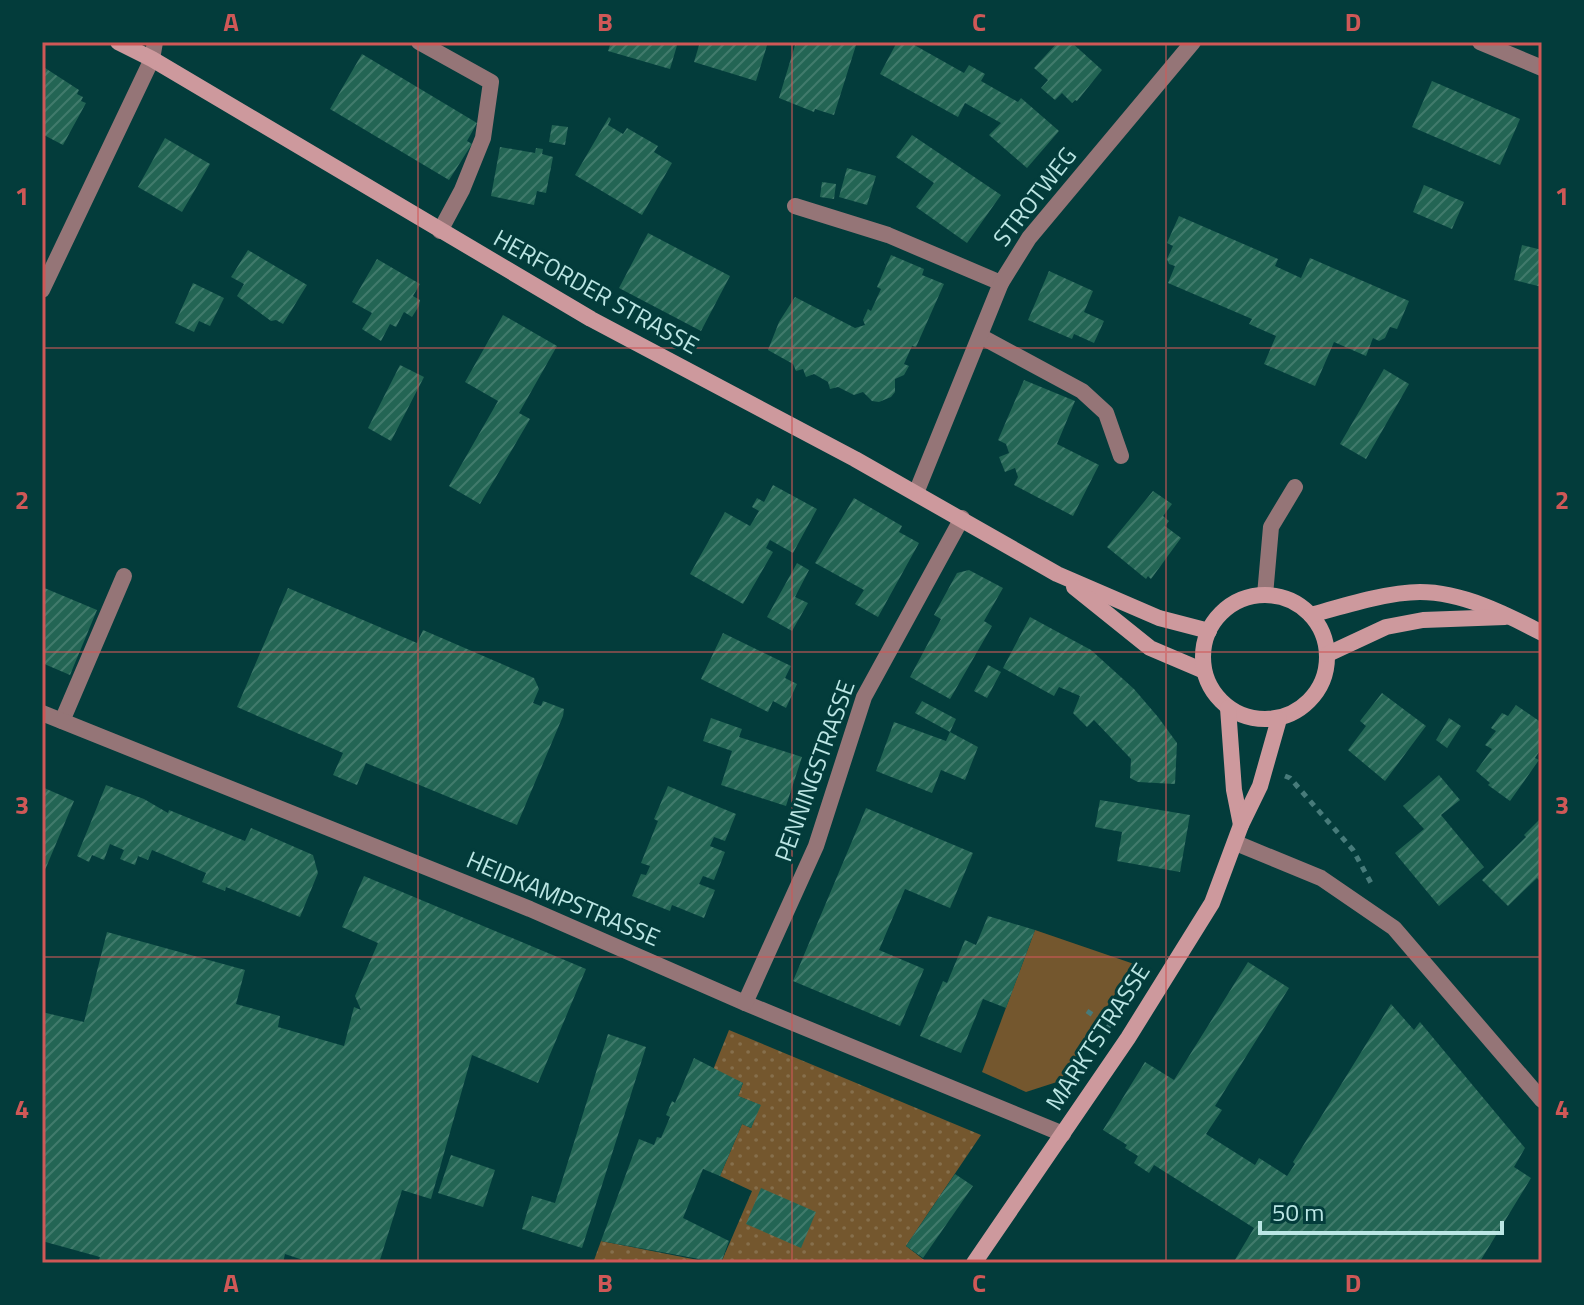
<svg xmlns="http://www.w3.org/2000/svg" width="1584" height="1305" viewBox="0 0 1584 1305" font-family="'Titillium Web',sans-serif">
<defs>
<pattern id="park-dots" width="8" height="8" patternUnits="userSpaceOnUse" patternTransform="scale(2)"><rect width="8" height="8" fill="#74572e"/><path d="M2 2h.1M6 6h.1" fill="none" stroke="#866f4c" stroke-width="1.8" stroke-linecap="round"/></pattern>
<pattern id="building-hatch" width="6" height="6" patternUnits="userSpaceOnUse" patternTransform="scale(2)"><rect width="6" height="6" fill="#236554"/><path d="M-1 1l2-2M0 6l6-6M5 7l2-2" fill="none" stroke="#417b6c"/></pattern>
</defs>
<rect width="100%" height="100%" fill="#033c3b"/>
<polygon fill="#74572e" points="1035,930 1134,964 1060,1081 1026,1092 982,1072"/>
<g fill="url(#park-dots)">
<polygon points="729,1030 981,1135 906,1246 928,1263 721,1263 752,1191 720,1176 742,1124 751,1128 760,1105 738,1096 743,1083 713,1070"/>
<polygon points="601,1241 713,1263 593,1263"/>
</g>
<g fill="url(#building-hatch)">
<polygon points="611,42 678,42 670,69 608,51"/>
<polygon points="700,42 768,42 756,81 694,62"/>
<polygon points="796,42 857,42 834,115 815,109 814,112 779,98"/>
<polygon points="897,42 909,42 964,73 969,65 985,74 981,81 1018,102 1021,98 1059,131 1027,168 989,135 1001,123 965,103 958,117 880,74"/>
<polygon points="1058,42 1071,42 1102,70 1077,101 1075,100 1072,103 1062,93 1055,100 1041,88 1048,80 1034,68"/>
<polygon points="362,54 477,123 467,141 472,144 449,180 330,109"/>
<polygon points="42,66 79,90 77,94 83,97 81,101 86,103 63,145 42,134"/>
<polygon points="1432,81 1520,119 1500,165 1412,127"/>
<polygon points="609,117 611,119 608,125 623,134 627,128 658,146 654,152 672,163 642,215 575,175"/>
<polygon points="552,125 568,127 565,145 549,142"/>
<polygon points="912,135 1001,195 967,243 916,207 934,183 896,157"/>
<polygon points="165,138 210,164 182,212 138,187"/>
<polygon points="500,147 535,153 536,148 543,149 542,154 553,157 546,193 537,191 534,205 491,196"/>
<polygon points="847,168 876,176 867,205 839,197"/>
<polygon points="822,182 836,184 834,199 820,197"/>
<polygon points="1424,185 1464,202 1452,229 1413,212"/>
<polygon points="1179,216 1278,259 1275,266 1301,278 1310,258 1409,301 1397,329 1390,327 1385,338 1379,341 1373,338 1366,356 1334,342 1315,386 1264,364 1276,336 1249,324 1252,319 1168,283 1175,266 1169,264 1167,259 1173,246 1167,243"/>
<polygon points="648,233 730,276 701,331 619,288"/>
<polygon points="1522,245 1542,250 1542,287 1514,280"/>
<polygon points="248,250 307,285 283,324 276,320 271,321 237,296 244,284 231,277"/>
<polygon points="891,255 924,269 922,275 944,284 916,347 912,346 904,364 909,366 904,375 895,379 895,392 891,397 879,402 872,401 863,392 854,395 838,387 830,389 828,382 814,374 806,377 803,369 796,371 793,364 768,350 779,322 795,297 855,328 865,325 863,320 868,309 871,311 881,289 877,287"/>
<polygon points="377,259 420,284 413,296 420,300 419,306 412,317 404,312 396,327 390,324 381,341 362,329 372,313 352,302"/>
<polygon points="1049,271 1093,291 1084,312 1104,321 1094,343 1074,334 1072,339 1028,320"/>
<polygon points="193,283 224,298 210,326 199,321 194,332 175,323"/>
<polygon points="503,315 557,346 519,413 530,419 480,504 449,486 498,401 465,382"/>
<polygon points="400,365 424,377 391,441 368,428"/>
<polygon points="1384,369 1409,384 1366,459 1340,444"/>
<polygon points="1024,380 1075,401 1057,444 1099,465 1073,516 1014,485 1018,477 1015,468 1005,472 999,457 1009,453 1006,444 998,440"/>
<polygon points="773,485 817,509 793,553 770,540 766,548 773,552 743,604 690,574 725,512 750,526 759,511 752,507 757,498 764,502"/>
<polygon points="1153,491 1172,504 1163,516 1169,521 1165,526 1181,538 1151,579 1148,576 1146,579 1107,547"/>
<polygon points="854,498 902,526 899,532 919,543 878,617 855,604 864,590 815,563"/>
<polygon points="797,563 809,570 795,597 808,603 792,631 767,617"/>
<polygon points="969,570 1003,588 984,621 992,626 950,699 910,677 941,619 934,615 957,573"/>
<polygon points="42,587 97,610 70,675 42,663"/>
<polygon points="288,588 417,643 423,630 534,678 539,689 533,703 541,706 543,701 564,709 563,716 517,825 366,763 357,785 333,775 343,753 237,707"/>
<polygon points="1030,617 1091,650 1134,689 1158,717 1177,743 1175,784 1138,782 1130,778 1131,759 1094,720 1087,727 1073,713 1080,696 1059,687 1054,696 1003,668"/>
<polygon points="723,633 791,666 785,678 797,684 786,708 773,701 768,712 701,679"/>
<polygon points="988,665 1001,672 987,698 974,691"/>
<polygon points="1382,693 1426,726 1385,781 1348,750 1366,726 1360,721"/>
<polygon points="922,701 956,719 950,732 915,713"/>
<polygon points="1516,705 1542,723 1542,754 1539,752 1535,758 1539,760 1510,801 1488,785 1490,783 1476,771 1492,749 1485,745 1496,731 1491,728 1502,713 1508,716"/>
<polygon points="711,718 742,729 739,737 802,757 786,806 721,785 732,751 703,741"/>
<polygon points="1449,718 1461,726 1447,748 1436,740"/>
<polygon points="894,722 946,741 950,732 978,747 965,780 941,770 932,793 876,771"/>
<polygon points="1439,775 1460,800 1441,815 1484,867 1439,906 1395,853 1424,829 1403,806"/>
<polygon points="106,785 144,799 168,813 169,810 245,841 251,828 313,855 318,873 300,917 226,887 225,891 202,882 206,873 152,850 148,860 138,856 135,865 120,859 124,850 110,844 104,860 92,855 89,862 77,856"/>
<polygon points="668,786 736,814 725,841 714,837 710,846 725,852 714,880 703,876 699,884 715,890 704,918 672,905 670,911 632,896 641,874 646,875 650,866 641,863 658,821 654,819"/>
<polygon points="42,787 74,801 42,877"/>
<polygon points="1100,800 1190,815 1180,872 1117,861 1122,832 1095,827"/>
<polygon points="866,808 973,853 950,908 905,889 879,950 924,969 900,1026 793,981"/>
<polygon points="1542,817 1542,883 1537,878 1508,906 1482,880 1526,837 1524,835"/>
<polygon points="364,876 586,969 538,1083 472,1055 431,1199 402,1190 379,1263 312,1263 285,1254 283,1263 98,1263 100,1257 42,1241 42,1012 84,1022 107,932 245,970 236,1004 280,1016 278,1027 344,1046 354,1007 361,1010 355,996 378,943 342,927"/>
<polygon points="988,916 1035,930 1006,1008 983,999 961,1053 920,1036 943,981 947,983 965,940 976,945"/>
<polygon points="1248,962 1289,988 1215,1106 1222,1110 1206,1134 1255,1165 1259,1158 1287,1176 1295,1164 1293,1162 1391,1004 1414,1030 1420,1022 1525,1148 1514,1167 1531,1178 1479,1263 1233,1263 1254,1228 1154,1165 1149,1173 1134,1163 1138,1156 1125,1148 1127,1145 1103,1130 1145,1062 1174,1080"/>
<polygon points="608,1034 646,1047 582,1248 522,1229 532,1196 555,1203"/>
<polygon points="694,1058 743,1083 738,1096 761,1105 751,1128 742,1124 720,1176 703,1169 683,1218 729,1241 721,1263 601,1241 639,1139 654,1145 657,1137 661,1138 670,1117 666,1115 672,1101 675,1103"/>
<polygon points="451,1155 495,1170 483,1207 438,1193"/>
<polygon points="955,1174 973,1186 923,1258 906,1246"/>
<polygon points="761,1188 816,1212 801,1248 746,1224"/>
</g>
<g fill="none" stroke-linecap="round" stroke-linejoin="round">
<g stroke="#477b7a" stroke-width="5" stroke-dasharray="6 6" stroke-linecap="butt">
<polyline points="1285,776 1290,778 1353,850 1371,883"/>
<polyline points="1087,1011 1111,1027"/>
</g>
<g stroke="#957577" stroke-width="16">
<polyline points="419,42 491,82 483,138 462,190 440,231"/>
<polyline points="795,206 888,235 1001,283"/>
<polyline points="980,336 1082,391 1106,413 1121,456"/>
<polyline points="1265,595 1271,527 1295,487"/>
<polyline points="62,721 124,576"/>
</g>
<g stroke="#957577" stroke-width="16">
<polyline points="1480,42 1542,68"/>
<polyline points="42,290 152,59 155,42"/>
<polyline points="916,493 1001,283 1029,238 1193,42"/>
<polyline points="42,713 530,909 745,1003 1063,1134"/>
<polyline points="1236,843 1321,878 1394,928 1542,1100"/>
<polyline points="745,1003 816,846 864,697 962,518"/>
</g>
<g stroke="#cd999d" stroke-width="16">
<polyline points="118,42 152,59 591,319 855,459 1057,574 1159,618 1209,631"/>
<polyline points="1074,587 1150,648 1204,671"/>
<circle cx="1265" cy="657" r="62"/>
<path d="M1311,615C1343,606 1388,592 1420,592C1462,592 1506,614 1542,633"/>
<polyline points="1328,654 1386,627 1423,620 1505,617"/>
<polyline points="1228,708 1234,790 1241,825"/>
<polyline points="974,1263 1128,1038 1212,903 1241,825 1260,786 1279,719"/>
</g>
</g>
<path fill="none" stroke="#cf5857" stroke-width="2" stroke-opacity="0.55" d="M418,42V1263M792,42V1263M1166,42V1263M42,348H1542M42,652H1542M42,957H1542"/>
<g text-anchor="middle" stroke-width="6" stroke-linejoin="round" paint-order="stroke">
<g font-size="24" fill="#bbe6e4" stroke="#033c3b">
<text transform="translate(1035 197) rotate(-52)" y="8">STROTWEG</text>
<text transform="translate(596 292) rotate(29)" y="8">HERFORDER STRASSE</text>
<text transform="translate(815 771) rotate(-70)" y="8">PENNINGSTRASSE</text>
<text transform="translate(563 899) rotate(23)" y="8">HEIDKAMPSTRASSE</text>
<text transform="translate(1098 1037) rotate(-57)" y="8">MARKTSTRASSE</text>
</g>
</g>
<rect width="1584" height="1305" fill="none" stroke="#033c3b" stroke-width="88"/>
<path d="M1260 1221v12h242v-12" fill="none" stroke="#bbe6e4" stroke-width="4"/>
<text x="1272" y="1221" font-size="24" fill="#bbe6e4" stroke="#033c3b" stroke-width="6" paint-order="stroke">50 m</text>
<rect x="44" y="44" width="1496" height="1217" fill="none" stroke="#cf5857" stroke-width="3"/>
<g font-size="26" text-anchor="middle" font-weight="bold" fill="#cf5857">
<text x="231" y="31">A</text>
<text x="605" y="31">B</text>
<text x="979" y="31">C</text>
<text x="1353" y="31">D</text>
<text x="22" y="205">1</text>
<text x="1562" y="205">1</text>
<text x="22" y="509">2</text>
<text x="1562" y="509">2</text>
<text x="22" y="814">3</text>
<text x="1562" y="814">3</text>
<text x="22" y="1118">4</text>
<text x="1562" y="1118">4</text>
<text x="231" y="1292">A</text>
<text x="605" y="1292">B</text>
<text x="979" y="1292">C</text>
<text x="1353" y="1292">D</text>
</g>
</svg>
